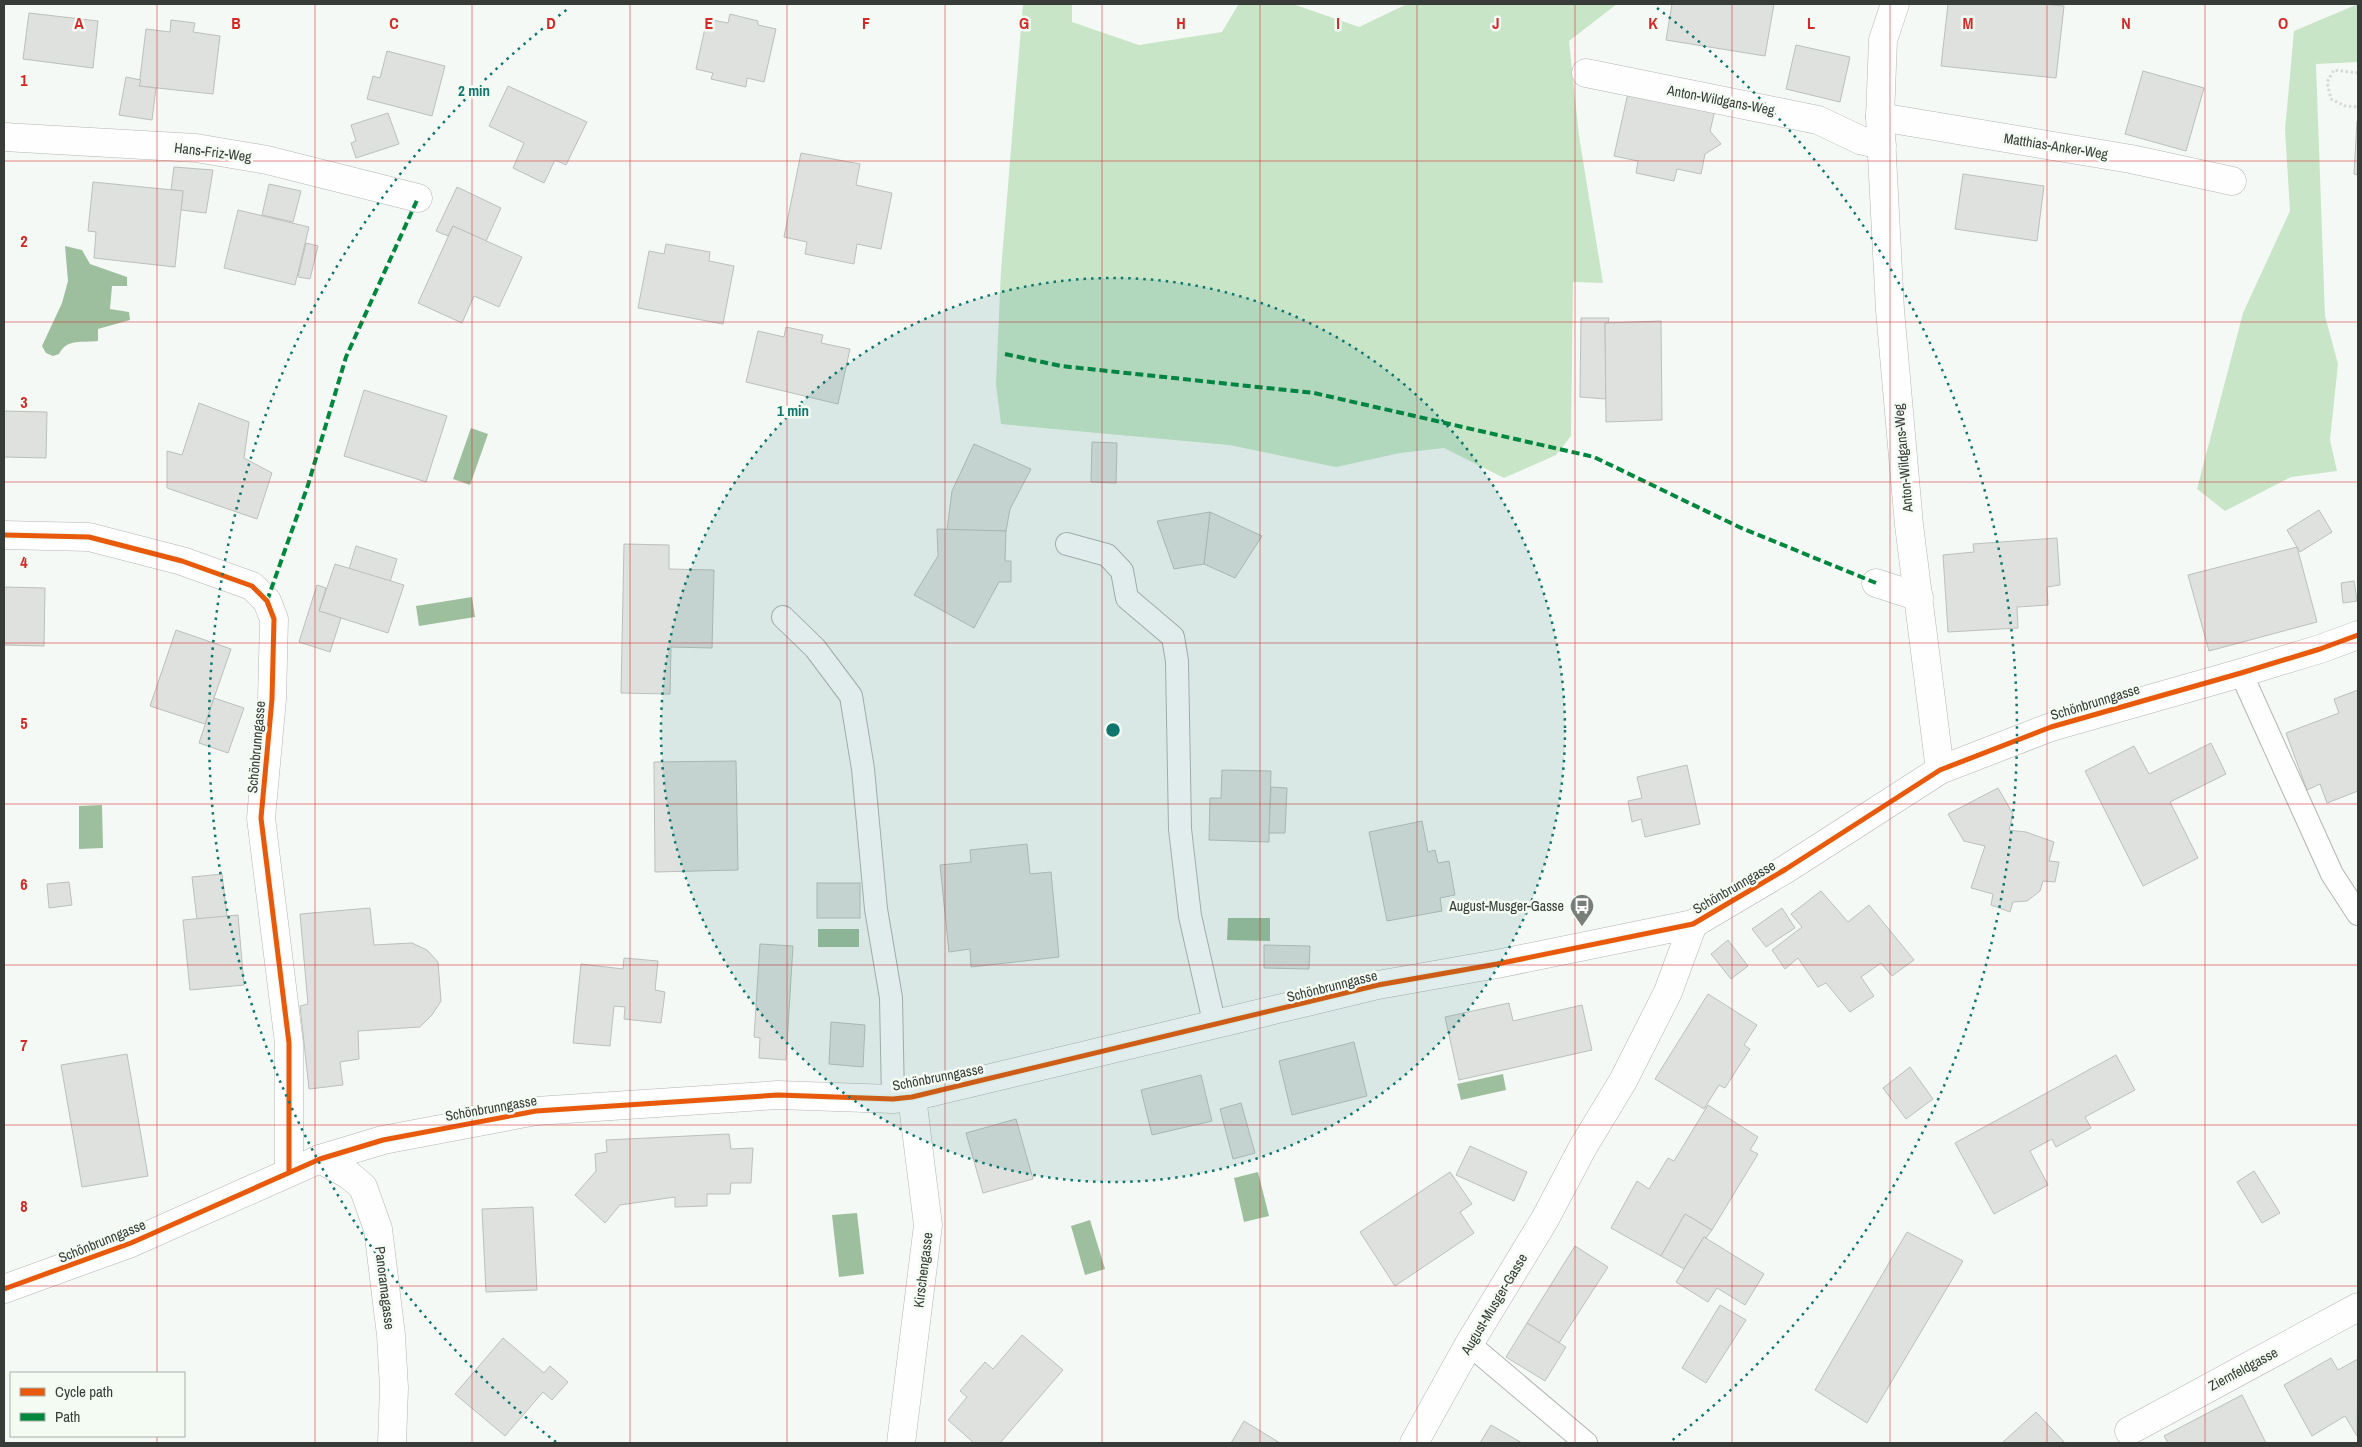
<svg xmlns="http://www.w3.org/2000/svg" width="2362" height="1447" viewBox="0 0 2362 1447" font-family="'Archivo Narrow',sans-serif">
<rect width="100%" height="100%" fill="#f5f9f5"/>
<g fill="#c8e5c8">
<polygon points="1023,4 1072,4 1072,22 1139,45 1222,32 1238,5 1293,4 1359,27 1407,4 1617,4 1569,41 1579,136 1603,283 1573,282 1571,436 1556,455 1504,478 1444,448 1400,453 1336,467 1229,445 1001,424 996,384 1001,270"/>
<polygon points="2358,4 2358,62 2316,64 2325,316 2338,364 2330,440 2337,471 2291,477 2225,511 2197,489 2243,313 2290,211 2285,130 2294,31"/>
</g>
<g fill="#9ebf9e">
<path d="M65,246L82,250L90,264L127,277V286H112L110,309L129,312L130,320L98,329V341C82,343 67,338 59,354L53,356L46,353L42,346L62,303L68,281Z"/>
<polygon points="471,428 488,434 470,485 453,479"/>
<polygon points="472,597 475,617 419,626 416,606"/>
<polygon points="102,805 103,848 79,849 79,806"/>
<polygon points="1228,918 1270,918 1270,941 1227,940"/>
<rect x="818" y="929" width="41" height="18"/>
<polygon points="1503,1074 1506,1090 1461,1100 1457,1084"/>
<polygon points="1258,1172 1269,1216 1244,1222 1234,1178"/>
<polygon points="857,1213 864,1274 839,1277 832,1215"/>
<polygon points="1090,1220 1105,1269 1085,1275 1071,1226"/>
</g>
<g fill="#dee1de" stroke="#bcc0bc">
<polygon points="1672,4 1774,4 1765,56 1666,40"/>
<polygon points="1948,4 2042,4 2064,6 2056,78 1941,66"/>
<polygon points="29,13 98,21 93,68 23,59"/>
<polygon points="730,14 758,21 758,25 776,29 764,82 747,78 746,87 711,79 713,73 696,69 707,19 728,23"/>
<polygon points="171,20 195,23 193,32 220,36 213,94 139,86 146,29 170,32"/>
<polygon points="1796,45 1850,57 1840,102 1786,89"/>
<polygon points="387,51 445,66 432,116 367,99 373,76 380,78"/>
<polygon points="2143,71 2204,88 2186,151 2125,134"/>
<polygon points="126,77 141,80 139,86 156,88 152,120 119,115"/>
<polygon points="508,86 587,122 566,165 555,160 544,183 513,168 524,143 489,126"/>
<polygon points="1628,93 1715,110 1710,131 1721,144 1705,154 1701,174 1677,169 1674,181 1636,173 1638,161 1614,156"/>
<polygon points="388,113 399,144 356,158 351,143 356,141 351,125"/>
<polygon points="2357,121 2358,121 2358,175 2354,174"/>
<polygon points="801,153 860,164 856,185 892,193 881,249 857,244 854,264 805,254 807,242 784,237"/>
<polygon points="174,167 213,170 206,213 181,210 183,191 171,190"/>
<polygon points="1963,174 2044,186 2037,241 1955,229"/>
<polygon points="93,182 183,191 175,267 94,258 96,232 88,231"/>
<polygon points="269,184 301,191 293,222 262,215"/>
<polygon points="457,187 501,208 486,241 453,226 448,236 436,231"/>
<polygon points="238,210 309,227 295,285 224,268"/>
<polygon points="453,226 522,257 499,307 474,296 462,323 418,303"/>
<polygon points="306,243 318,246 310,279 298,277"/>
<polygon points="666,244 710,252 709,261 734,266 723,324 638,308 649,251 664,254"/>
<polygon points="1581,318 1609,318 1608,323 1605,323 1606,399 1580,397"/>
<polygon points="1661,321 1662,420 1606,422 1605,323"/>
<polygon points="786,327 823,335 821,343 850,349 838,404 746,382 758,331 784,337"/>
<polygon points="364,390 447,416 426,482 344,456"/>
<polygon points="199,403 249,422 244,458 272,473 257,519 167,488 167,451 182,455"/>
<polygon points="4,411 47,412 46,458 4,457"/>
<polygon points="1092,442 1117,443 1116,483 1091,482"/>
<polygon points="974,444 1031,469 1010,509 1006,531 947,530 952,491"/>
<polygon points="2319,510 2332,532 2300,552 2287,530"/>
<polygon points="1210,512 1262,536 1235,578 1204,564"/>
<polygon points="1210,512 1204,564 1174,569 1157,521"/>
<polygon points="937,529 1006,531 1005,561 1011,561 1011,582 999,582 974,628 914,595 938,556"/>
<polygon points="2057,538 2060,585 2047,587 2048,605 2017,607 2018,628 1948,632 1943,555 1974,552 1973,544"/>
<polygon points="624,544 669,545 669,569 714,570 712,648 671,647 670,694 621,693"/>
<polygon points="356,546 397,559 390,582 349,569"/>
<polygon points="2297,547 2317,622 2209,651 2188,575"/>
<polygon points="335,564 404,585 388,633 319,611"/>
<polygon points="2354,581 2357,601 2343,603 2341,583"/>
<polygon points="317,585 326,588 319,611 341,618 330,652 299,642"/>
<polygon points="4,587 45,588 44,646 4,645"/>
<polygon points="176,630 231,649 205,724 150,706"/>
<polygon points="2358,690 2358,791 2327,803 2320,784 2307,790 2286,733 2339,713 2334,699"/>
<polygon points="214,698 244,708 228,753 199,743"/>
<polygon points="2211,743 2226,774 2170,802 2198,858 2143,886 2085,771 2134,746 2149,774"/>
<polygon points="736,761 738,870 655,872 654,762"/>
<polygon points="1687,765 1700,824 1645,837 1641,819 1632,822 1628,801 1642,798 1637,777"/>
<polygon points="1222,770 1271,771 1269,842 1209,840 1210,798 1221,798"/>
<polygon points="1271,787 1287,788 1285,833 1269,833"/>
<polygon points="1998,788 2013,814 2009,830 2026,832 2054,842 2049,861 2059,862 2055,882 2043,881 2040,891 2027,901 2013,902 2010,912 1991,905 1993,894 1971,888 1985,846 1964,841 1948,814"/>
<polygon points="1422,821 1428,852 1435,850 1438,863 1449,861 1455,895 1440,898 1442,911 1387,921 1369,832"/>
<polygon points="1027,844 1030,874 1051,872 1059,957 971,967 970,949 949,952 940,865 971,862 970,850"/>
<polygon points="222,874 227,916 197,920 192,877"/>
<polygon points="69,882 72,905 49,908 47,884"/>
<rect x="817" y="883" width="43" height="35"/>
<polygon points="1821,891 1848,922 1869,905 1914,960 1892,976 1881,963 1861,977 1874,996 1850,1012 1826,983 1818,987 1798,958 1785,969 1772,950 1802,927 1791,914"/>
<polygon points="370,908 374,945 412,943 427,950 438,962 441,1001 432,1015 420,1027 358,1031 359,1059 340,1062 343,1085 309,1089 300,1006 308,1004 300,914"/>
<polygon points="1782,908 1795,928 1766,947 1752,929"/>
<polygon points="238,915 244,985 190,990 183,920"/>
<polygon points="1728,940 1748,966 1731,979 1711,954"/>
<polygon points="760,944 793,946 786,1060 759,1058 760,1038 754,1037"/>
<polygon points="1264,945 1310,946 1309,969 1264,968"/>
<polygon points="624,958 658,961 655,990 665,992 661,1023 624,1019 625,1007 614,1006 610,1046 573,1043 581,964 623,969"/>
<polygon points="1708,994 1757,1025 1744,1045 1750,1049 1725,1088 1719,1085 1704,1109 1655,1079"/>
<polygon points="1509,1003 1513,1021 1582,1005 1592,1050 1459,1080 1445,1017"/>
<polygon points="831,1022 865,1025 863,1067 829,1064"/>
<polygon points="1354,1042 1367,1096 1292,1115 1279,1061"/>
<polygon points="127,1054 148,1176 82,1187 61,1065"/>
<polygon points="2116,1055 2135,1090 2085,1117 2091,1128 2056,1147 2052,1139 2030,1151 2048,1185 1994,1214 1955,1143"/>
<polygon points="1910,1067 1933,1099 1906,1119 1883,1088"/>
<polygon points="1201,1075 1212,1121 1152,1135 1141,1090"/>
<polygon points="1241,1103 1255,1153 1233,1159 1220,1109"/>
<polygon points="1708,1105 1758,1137 1750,1150 1758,1154 1712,1230 1685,1214 1661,1256 1611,1228 1637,1181 1649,1189 1668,1158 1674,1161"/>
<polygon points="1016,1119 1033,1179 983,1193 966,1133"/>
<polygon points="729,1134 731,1149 753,1148 751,1183 731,1183 730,1194 707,1194 707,1206 675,1207 675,1197 620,1205 605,1223 575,1195 596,1171 595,1154 607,1152 606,1140"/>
<polygon points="1470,1146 1527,1172 1514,1201 1456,1175"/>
<polygon points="2254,1171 2280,1213 2262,1223 2237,1182"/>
<polygon points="1450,1172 1472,1204 1460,1212 1474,1233 1395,1286 1360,1232"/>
<polygon points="533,1207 537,1290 486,1292 482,1209"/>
<polygon points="1685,1214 1712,1230 1706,1238 1704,1237 1684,1269 1661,1256"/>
<polygon points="1907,1232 1963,1261 1867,1423 1815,1390"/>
<polygon points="1704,1237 1764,1274 1745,1305 1717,1288 1708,1302 1676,1282"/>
<polygon points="1575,1246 1608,1267 1559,1343 1527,1323"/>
<polygon points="1720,1305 1746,1320 1706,1383 1682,1368"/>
<polygon points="1527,1323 1566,1347 1545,1381 1506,1357"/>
<polygon points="1022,1335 1063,1370 1000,1443 974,1443 948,1420 967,1397 960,1391 985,1362 993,1369"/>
<polygon points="503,1338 544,1373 550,1366 568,1382 552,1400 543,1392 505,1436 455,1394"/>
<polygon points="2331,1358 2338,1370 2358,1359 2357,1436 2345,1416 2312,1436 2284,1385"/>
<polygon points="2242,1395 2266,1443 2168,1443 2164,1436"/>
<polygon points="2036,1412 2065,1443 2002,1443"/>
<polygon points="1244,1421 1280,1443 1231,1443"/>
<polygon points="1491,1425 1522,1443 1480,1443"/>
</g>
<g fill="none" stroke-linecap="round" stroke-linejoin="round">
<defs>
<g id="service">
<polyline points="1067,544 1107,555 1122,571 1127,598 1173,637 1177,661 1180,829 1190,916 1215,1026"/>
<polyline points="783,617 815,648 851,696 863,769 876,909 891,998 893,1099"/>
<polyline points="2241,673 2332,874 2358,914"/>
<polyline points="1469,1344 1586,1443"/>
</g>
<g id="minor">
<polyline points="1895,4 1883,40 1880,117 1890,310 1909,525 1940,770"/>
<polyline points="1586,73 1818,120 1860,140 1882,145"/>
<polyline points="1880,117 2131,159 2232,181"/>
<polyline points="4,137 196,148 267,160 418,198"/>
<polyline points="4,535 89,537 182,561 252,586 267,601 274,619 272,699 261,818 289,1043 289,1172"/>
<polyline points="1876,583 1919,597"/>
<polyline points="320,1159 349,1175 363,1187 378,1229 391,1335 394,1388 392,1443"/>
<polyline points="4,1289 131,1243 320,1159 383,1140 536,1111 778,1095 893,1099 912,1097 1378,985 1497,964 1693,924 1786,869 1940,770 2051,727 2241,673 2320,649 2358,635"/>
<polyline points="2129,1431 2358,1307"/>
<polyline points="901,1443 928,1225 912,1097"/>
<polyline points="1414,1443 1469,1344 1545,1219 1583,1147 1623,1081 1668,992 1693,924"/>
</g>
</defs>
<use href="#service" stroke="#b2b5b2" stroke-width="24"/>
<use href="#minor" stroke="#b2b5b2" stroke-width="29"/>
<polyline stroke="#d8d9d8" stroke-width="3" stroke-dasharray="2.5 2.5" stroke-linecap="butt" points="2358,73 2334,70 2327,82 2331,99 2345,106 2358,107"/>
<use href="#service" stroke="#fefefe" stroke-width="22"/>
<use href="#minor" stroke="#fefefe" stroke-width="28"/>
<g stroke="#00873e" stroke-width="4" stroke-dasharray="8 4" stroke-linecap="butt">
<polyline points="1005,354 1061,366 1314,393 1594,457 1739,527 1876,583"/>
<polyline points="267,601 308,485 346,357 418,198"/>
</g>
<defs>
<g id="cycleway">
<polyline points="4,535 89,537 182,561 252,586 267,601 274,619 272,699 261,818 289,1043 289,1172"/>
<polyline points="4,1289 131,1243 320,1159 383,1140 536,1111 778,1095 893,1099 912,1097 1378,985 1497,964 1693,924 1786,869 1940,770 2051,727 2241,673 2320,649 2358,635"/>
</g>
</defs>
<use href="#cycleway" stroke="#f3fbf3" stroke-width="8"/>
<use href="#cycleway" stroke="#e8590c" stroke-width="5"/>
</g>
<path fill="none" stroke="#d62828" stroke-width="1" stroke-opacity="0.55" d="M157,4V1373M315,4V1443M472,4V1443M630,4V1443M787,4V1443M945,4V1443M1102,4V1443M1260,4V1443M1417,4V1443M1575,4V1443M1732,4V1443M1890,4V1443M2047,4V1443M2205,4V1443M4,161H2358M4,322H2358M4,482H2358M4,643H2358M4,804H2358M4,965H2358M4,1125H2358M4,1286H2358M157,1436V1443"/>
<circle cx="1113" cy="730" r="452" fill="#0f766e" fill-opacity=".12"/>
<g fill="none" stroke="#0f766e" stroke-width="2.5" stroke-dasharray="2.5 5">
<circle cx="1113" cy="730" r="452"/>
<path d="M556 1442A904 904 0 0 1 569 8M1657 8A904 904 0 0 1 1670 1442"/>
</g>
<defs>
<symbol id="bus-pin" viewBox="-11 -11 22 30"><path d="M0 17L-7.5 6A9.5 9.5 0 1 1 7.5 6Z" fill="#7a7e7a" stroke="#f3fbf3"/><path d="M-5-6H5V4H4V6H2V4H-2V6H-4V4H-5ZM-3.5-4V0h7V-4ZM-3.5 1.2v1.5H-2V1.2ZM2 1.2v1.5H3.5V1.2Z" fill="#fff"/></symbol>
</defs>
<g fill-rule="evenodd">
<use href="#bus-pin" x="1568" y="892" width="28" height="38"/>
</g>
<g text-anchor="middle" stroke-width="5" stroke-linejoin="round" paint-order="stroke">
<g font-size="14" fill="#383c38" stroke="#f3fbf3">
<text transform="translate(1721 100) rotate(11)" y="5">Anton-Wildgans-Weg</text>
<text transform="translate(2056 146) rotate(9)" y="5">Matthias-Anker-Weg</text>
<text transform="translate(213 152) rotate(7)" y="5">Hans-Friz-Weg</text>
<text transform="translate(1903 458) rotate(-95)" y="5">Anton-Wildgans-Weg</text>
<text transform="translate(2095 702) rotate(-17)" y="5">Schönbrunngasse</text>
<text transform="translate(256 747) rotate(-85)" y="5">Schönbrunngasse</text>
<text transform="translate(1734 887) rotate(-30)" y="5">Schönbrunngasse</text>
<text transform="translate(1332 986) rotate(-14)" y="5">Schönbrunngasse</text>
<text transform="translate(938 1077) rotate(-11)" y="5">Schönbrunngasse</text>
<text transform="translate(491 1108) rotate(-10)" y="5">Schönbrunngasse</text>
<text transform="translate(102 1241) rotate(-22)" y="5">Schönbrunngasse</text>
<text transform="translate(923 1270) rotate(-83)" y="5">Kirschengasse</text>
<text transform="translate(385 1288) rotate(83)" y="5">Panoramagasse</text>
<text transform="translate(1494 1304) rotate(-59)" y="5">August-Musger-Gasse</text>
<text transform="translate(2243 1369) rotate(-28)" y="5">Ziernfeldgasse</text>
</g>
<g font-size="14" fill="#383c38" stroke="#f3fbf3" text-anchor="end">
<text x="1564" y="911">August-Musger-Gasse</text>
</g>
</g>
<g font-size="16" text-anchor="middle" font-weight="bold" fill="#d62828" stroke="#f3fbf3" stroke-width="5" stroke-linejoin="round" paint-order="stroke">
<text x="79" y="29">A</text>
<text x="236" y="29">B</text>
<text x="394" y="29">C</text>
<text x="551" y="29">D</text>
<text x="709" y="29">E</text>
<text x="866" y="29">F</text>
<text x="1024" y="29">G</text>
<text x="1181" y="29">H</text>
<text x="1338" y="29">I</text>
<text x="1496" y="29">J</text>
<text x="1653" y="29">K</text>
<text x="1811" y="29">L</text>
<text x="1968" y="29">M</text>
<text x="2126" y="29">N</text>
<text x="2283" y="29">O</text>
<text x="24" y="86">1</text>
<text x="24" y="247">2</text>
<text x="24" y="408">3</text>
<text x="24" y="568">4</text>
<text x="24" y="729">5</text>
<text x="24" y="890">6</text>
<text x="24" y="1051">7</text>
<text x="24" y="1212">8</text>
</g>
<circle cx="1113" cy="730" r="8" fill="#0f766e" stroke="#f3fbf3" stroke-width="2.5"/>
<g font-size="15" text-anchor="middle" font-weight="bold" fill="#0f766e" stroke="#f3fbf3" stroke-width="5" stroke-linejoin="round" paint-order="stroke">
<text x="474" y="96">2 min</text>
<text x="793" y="416">1 min</text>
</g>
<rect width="2362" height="1447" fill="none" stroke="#383c38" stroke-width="10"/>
<rect x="10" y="1372" width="175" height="65" fill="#f3fbf3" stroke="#a8afa8"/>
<rect x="20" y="1388" width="25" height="8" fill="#e8590c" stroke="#a8afa8"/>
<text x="55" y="1397" font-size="15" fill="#383c38">Cycle path</text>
<rect x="20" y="1413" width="25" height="8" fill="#00873e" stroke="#a8afa8"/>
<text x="55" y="1422" font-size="15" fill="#383c38">Path</text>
</svg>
